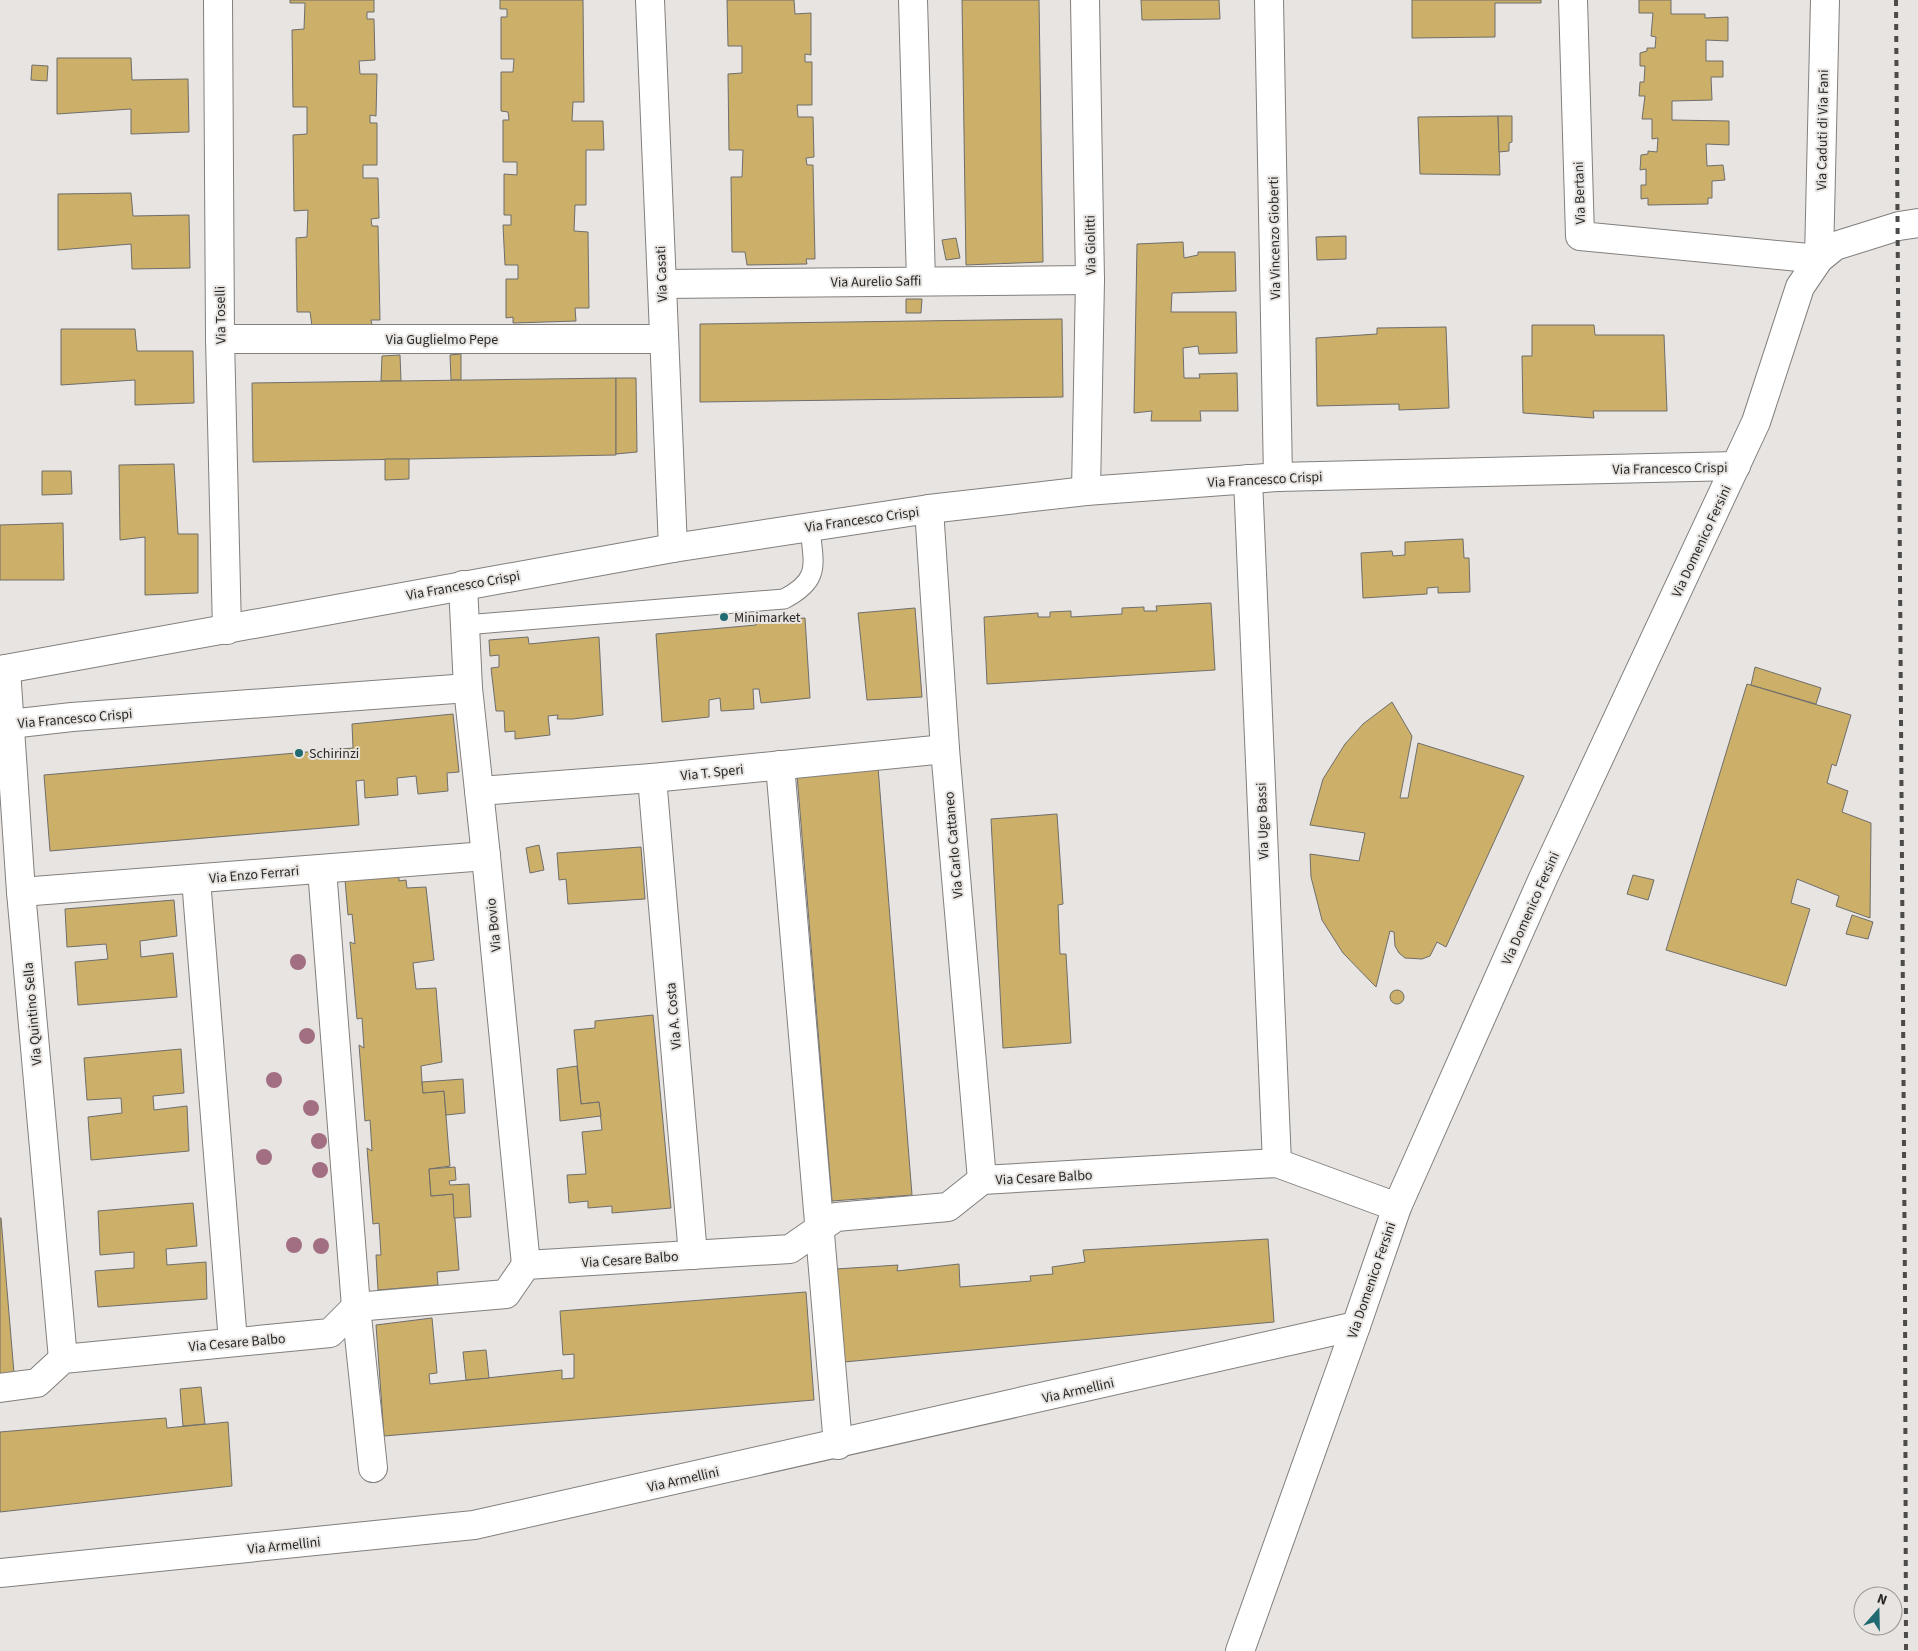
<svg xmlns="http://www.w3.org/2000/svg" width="1918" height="1651" viewBox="0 0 1918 1651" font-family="'Source Sans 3',sans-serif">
<rect width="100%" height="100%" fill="#e7e4e1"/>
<g fill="#ccaf69" stroke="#6f6e6b">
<polygon points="290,0 374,0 374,12 367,12 367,19 374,19 375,60 359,61 360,74 377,74 376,116 370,115 370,123 377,123 377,165 363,165 363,178 378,178 379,218 371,219 372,226 378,226 380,320 371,320 372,325 312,326 310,312 297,312 296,238 307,237 308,210 294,211 293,135 307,134 307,107 293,107 292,30 304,29 305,3 290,3"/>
<polygon points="500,0 583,0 584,102 573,102 572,121 603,121 604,150 586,150 586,205 575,205 574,231 588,232 589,308 575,308 576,321 513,323 513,317 506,318 506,279 518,279 518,265 505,265 503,225 511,225 511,215 504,215 504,174 517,175 517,162 503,162 503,120 509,120 508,112 501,111 501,72 513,72 514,59 501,59 501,17 507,17 507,9 500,9"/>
<polygon points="727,0 794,0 795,14 811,13 811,55 805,54 805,62 812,62 812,105 797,105 798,117 813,117 814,157 806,158 807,165 813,165 815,259 806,259 807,264 747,265 745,252 732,252 731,177 742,177 743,150 729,150 728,74 742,73 742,46 728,46"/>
<polygon points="962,0 1039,0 1043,262 966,265"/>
<polygon points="1141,0 1219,0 1220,19 1142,20"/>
<polygon points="1412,0 1541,0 1541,3 1495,3 1495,37 1412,38"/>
<polygon points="1639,0 1671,0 1671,14 1705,14 1705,18 1728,17 1728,41 1706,40 1706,61 1723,61 1723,77 1711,77 1712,100 1672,101 1672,120 1729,121 1729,145 1706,144 1707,166 1723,165 1725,180 1712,181 1712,198 1708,198 1708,204 1648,205 1648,198 1641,199 1641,185 1646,185 1646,169 1640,170 1641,155 1648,154 1648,151 1657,152 1658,138 1652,139 1652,119 1642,119 1645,96 1639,96 1640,82 1644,82 1645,66 1640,66 1640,53 1647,51 1647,48 1655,48 1656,37 1651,36 1653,13 1639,13"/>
<polygon points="57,58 131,58 132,80 188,79 189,132 131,134 131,109 57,114"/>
<polygon points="32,65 48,66 47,81 31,80"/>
<polygon points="1498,116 1500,175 1420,174 1418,117"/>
<polygon points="1498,116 1512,116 1512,142 1509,143 1509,151 1499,152"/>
<polygon points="131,193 133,216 189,215 190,268 132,269 131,244 58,250 58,194"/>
<polygon points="1346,236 1346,259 1317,260 1316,237"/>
<polygon points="956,238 960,258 946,260 942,240"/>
<polygon points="1183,242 1184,258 1198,255 1198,252 1235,252 1236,291 1172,293 1171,312 1236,312 1237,353 1199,354 1198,346 1183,348 1184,378 1200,378 1199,374 1237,373 1238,411 1200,411 1201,421 1151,421 1152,411 1134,413 1137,244"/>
<polygon points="906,299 922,299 921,313 906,313"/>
<polygon points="1062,319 1063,397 700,402 700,324"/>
<polygon points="1532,325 1594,325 1595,335 1664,335 1667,411 1593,411 1594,418 1523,413 1522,356 1532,356"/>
<polygon points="1446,327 1449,408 1399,410 1399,404 1317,406 1316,338 1377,334 1377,328"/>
<polygon points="61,329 135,329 137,351 193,351 194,403 135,405 135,380 61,385"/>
<polygon points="461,354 461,380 451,380 450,355"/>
<polygon points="400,355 401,381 381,381 382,356"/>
<polygon points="616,378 616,455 253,462 252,383"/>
<polygon points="616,378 636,378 637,452 616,454"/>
<polygon points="385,459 409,459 409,479 385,480"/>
<polygon points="174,464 178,534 198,534 198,593 145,595 145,537 120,540 119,465"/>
<polygon points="42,471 71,471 72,494 42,495"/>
<polygon points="63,523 64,580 0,580 0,525"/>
<polygon points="1463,539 1464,558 1469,558 1470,592 1438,593 1438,587 1427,588 1427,594 1363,598 1361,553 1392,551 1393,556 1405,555 1405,542"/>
<polygon points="1211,603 1215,670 987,684 984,617 1038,613 1038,617 1050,617 1050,612 1071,611 1071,617 1122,614 1122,608 1144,607 1144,611 1157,611 1156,606"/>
<polygon points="915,608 922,697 867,700 858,613"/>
<polygon points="805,618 810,698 761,703 759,689 753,689 754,709 721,711 720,698 709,700 709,717 662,722 656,634 756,625 756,620"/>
<polygon points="528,637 529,644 599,637 603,715 573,719 557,719 558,715 548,716 550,735 515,739 515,731 505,732 504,711 496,711 491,668 499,667 499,655 490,656 489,640"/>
<polygon points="1755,667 1821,688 1816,704 1751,685"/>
<polygon points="1747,684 1851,715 1836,766 1832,764 1827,783 1848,791 1842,812 1871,823 1870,918 1836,906 1839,896 1797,879 1791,903 1810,909 1786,986 1666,950"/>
<polygon points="1392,702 1412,736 1400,798 1408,798 1418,743 1524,776 1446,947 1437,942 1430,956 1422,959 1405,958 1399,953 1395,946 1394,932 1390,931 1376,987 1343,953 1322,920 1311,877 1310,854 1359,861 1365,833 1310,825 1323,779 1345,744 1363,724"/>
<polygon points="453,714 459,772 447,773 448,791 418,794 416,776 397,778 398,795 365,798 364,780 356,781 359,825 50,851 44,775 353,748 352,724"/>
<polygon points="878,767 912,1195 832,1201 797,775"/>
<polygon points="1057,814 1063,904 1058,905 1060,954 1066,954 1071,1043 1003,1048 991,819"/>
<polygon points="539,845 544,870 530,873 526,848"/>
<polygon points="641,847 645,899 568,904 566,879 559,880 557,853"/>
<polygon points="399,874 399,881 406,880 407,888 426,887 434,960 413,963 416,989 436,988 442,1062 421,1066 422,1082 423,1093 444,1091 450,1166 429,1169 431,1196 453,1194 459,1270 437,1272 438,1285 378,1290 376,1255 381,1255 379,1223 373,1224 367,1148 372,1151 370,1120 365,1121 359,1045 364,1048 362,1018 357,1019 350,942 355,944 352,914 348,915 345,880"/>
<polygon points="1633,875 1654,880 1648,900 1627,894"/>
<polygon points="174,900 177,936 140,941 141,957 173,953 177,997 78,1005 75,962 108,959 106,944 67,947 65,909"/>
<polygon points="1852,915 1873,922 1868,939 1846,934"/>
<circle cx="1397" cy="997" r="7"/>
<polygon points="653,1015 671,1208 612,1213 612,1206 588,1208 588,1201 569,1203 567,1175 586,1174 582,1132 602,1130 599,1102 581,1104 574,1030 595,1028 595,1021"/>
<polygon points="181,1049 184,1093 153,1096 154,1110 187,1106 189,1151 91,1160 88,1117 122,1113 121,1098 87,1100 84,1058"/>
<polygon points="577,1066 581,1104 599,1102 601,1116 560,1121 557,1069"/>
<polygon points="463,1079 465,1113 446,1115 444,1091 423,1093 422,1082"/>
<polygon points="455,1167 456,1180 449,1181 450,1185 469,1184 471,1217 454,1218 453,1194 431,1196 429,1169"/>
<polygon points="193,1203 197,1246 166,1249 167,1265 206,1262 207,1299 98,1307 95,1271 134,1268 134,1252 100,1255 98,1211"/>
<polygon points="0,1218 1,1218 14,1373 0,1374"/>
<polygon points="1268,1239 1274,1322 844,1362 836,1269 898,1265 897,1271 959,1264 960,1287 1031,1281 1030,1276 1053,1274 1052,1267 1085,1262 1083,1250"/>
<polygon points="806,1292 814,1400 384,1436 376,1325 432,1318 437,1373 429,1374 430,1384 562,1370 562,1379 574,1378 574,1354 563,1355 560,1311"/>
<polygon points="486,1350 489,1378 466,1380 463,1352"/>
<polygon points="201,1387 205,1424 183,1426 180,1389"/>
<polygon points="166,1418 167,1428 228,1422 232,1486 0,1512 0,1432"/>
</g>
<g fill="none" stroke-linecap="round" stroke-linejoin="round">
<defs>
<path id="lane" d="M465,625L784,599C822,579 813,564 810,527"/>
<g id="street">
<polyline points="218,0 220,339 227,630"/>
<polyline points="650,0 673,548"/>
<polyline points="913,0 921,281"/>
<polyline points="1085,0 1090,280 1086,491"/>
<polyline points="1269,0 1278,477"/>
<polyline points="1573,0 1580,236 1819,259 1825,0"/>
<polyline points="662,284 1090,280"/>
<polyline points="220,339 664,339"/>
<polyline points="1248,479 1277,1163"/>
<polyline points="929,509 945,749 982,1180"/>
<polyline points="463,585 468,688 486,856 526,1265"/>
<polyline points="6,669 21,892 63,1359"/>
<polyline points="0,670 673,548 929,509 1086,491 1278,477 1736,466"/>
<polyline points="10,724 72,717 468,688"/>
<polyline points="780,765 838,1445"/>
<polyline points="652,778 693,1255"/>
<polyline points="479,791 652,778 945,749"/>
<polyline points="322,869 356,1307 373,1468"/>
<polyline points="196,879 233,1342"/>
<polyline points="21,892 486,856"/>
<polyline points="0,1388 37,1383 63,1359 330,1333 356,1307 506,1294 526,1265 790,1249 836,1217 948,1207 982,1180 1277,1163 1397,1207"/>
<polyline points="0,1573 474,1525 1356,1326"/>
</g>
<polyline id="secondary" points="1240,1651 1356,1326 1397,1207 1544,876 1756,422 1800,287 1819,259 1835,246 1899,226 1918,223"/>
</defs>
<use href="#lane" stroke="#827f7d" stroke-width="21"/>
<use href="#street" stroke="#827f7d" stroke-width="30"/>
<use href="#secondary" stroke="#827f7d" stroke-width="30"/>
<use href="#lane" stroke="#fff" stroke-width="19"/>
<use href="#street" stroke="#fff" stroke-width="28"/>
<use href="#secondary" stroke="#fff" stroke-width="28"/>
<polyline stroke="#4c4b49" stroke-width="4" stroke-dasharray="6 6" stroke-linecap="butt" points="1896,0 1905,1293 1906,1651"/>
</g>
<g fill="#a26e82">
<circle cx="298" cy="962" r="8"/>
<circle cx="307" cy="1036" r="8"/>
<circle cx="274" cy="1080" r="8"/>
<circle cx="311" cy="1108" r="8"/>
<circle cx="319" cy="1141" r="8"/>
<circle cx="264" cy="1157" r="8"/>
<circle cx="320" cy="1170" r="8"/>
<circle cx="294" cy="1245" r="8"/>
<circle cx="321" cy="1246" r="8"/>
</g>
<g fill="#1f6b71" stroke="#e7e4e1" stroke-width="2">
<circle cx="724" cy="617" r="5"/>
<circle cx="299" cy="753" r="5"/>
</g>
<g text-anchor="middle" stroke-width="4" stroke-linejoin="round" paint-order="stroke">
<g font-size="14" fill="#2a2928" stroke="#e7e4e1">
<text transform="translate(1822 130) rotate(-89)" y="5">Via Caduti di Via Fani</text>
<text transform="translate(1579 193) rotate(-92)" y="5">Via Bertani</text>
<text transform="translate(1274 238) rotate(-91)" y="5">Via Vincenzo Gioberti</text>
<text transform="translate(1090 245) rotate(-91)" y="5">Via Giolitti</text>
<text transform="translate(661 274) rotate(-92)" y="5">Via Casati</text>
<text transform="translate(876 281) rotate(-1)" y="5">Via Aurelio Saffi</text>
<text transform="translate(220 315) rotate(-91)" y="5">Via Toselli</text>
<text x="442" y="344">Via Guglielmo Pepe</text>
<text transform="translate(1670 468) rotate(-1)" y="5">Via Francesco Crispi</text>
<text transform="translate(1265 479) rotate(-3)" y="5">Via Francesco Crispi</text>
<text transform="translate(862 519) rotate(-8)" y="5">Via Francesco Crispi</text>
<text transform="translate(1701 541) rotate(-65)" y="5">Via Domenico Fersini</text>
<text transform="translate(463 585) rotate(-10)" y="5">Via Francesco Crispi</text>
<text transform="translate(75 718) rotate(-5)" y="5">Via Francesco Crispi</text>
<text transform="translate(712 772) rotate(-6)" y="5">Via T. Speri</text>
<text transform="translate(1262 821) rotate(-92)" y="5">Via Ugo Bassi</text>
<text transform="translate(953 845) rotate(-95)" y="5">Via Carlo Cattaneo</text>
<text transform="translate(254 874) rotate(-5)" y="5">Via Enzo Ferrari</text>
<text transform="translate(1530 908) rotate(-66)" y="5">Via Domenico Fersini</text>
<text transform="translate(493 925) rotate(-96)" y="5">Via Bovio</text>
<text transform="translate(32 1014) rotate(-95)" y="5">Via Quintino Sella</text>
<text transform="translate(673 1016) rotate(-95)" y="5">Via A. Costa</text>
<text transform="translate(1044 1177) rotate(-3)" y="5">Via Cesare Balbo</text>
<text transform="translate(630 1259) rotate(-4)" y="5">Via Cesare Balbo</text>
<text transform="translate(1371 1280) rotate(-71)" y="5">Via Domenico Fersini</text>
<text transform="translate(237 1342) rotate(-5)" y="5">Via Cesare Balbo</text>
<text transform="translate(1078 1390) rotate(-13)" y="5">Via Armellini</text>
<text transform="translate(683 1479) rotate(-13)" y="5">Via Armellini</text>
<text transform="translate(284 1545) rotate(-6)" y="5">Via Armellini</text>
</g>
<g font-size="14" fill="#2a2928" stroke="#e7e4e1" text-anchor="start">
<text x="734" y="622">Minimarket</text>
<text x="309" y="758">Schirinzi</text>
</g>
</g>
<g transform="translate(1878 1611) rotate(20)"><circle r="24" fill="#e7e4e1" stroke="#9b9997"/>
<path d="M0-4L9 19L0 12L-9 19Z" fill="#1f6b71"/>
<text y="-8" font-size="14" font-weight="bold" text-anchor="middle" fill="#2a2928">N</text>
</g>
</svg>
